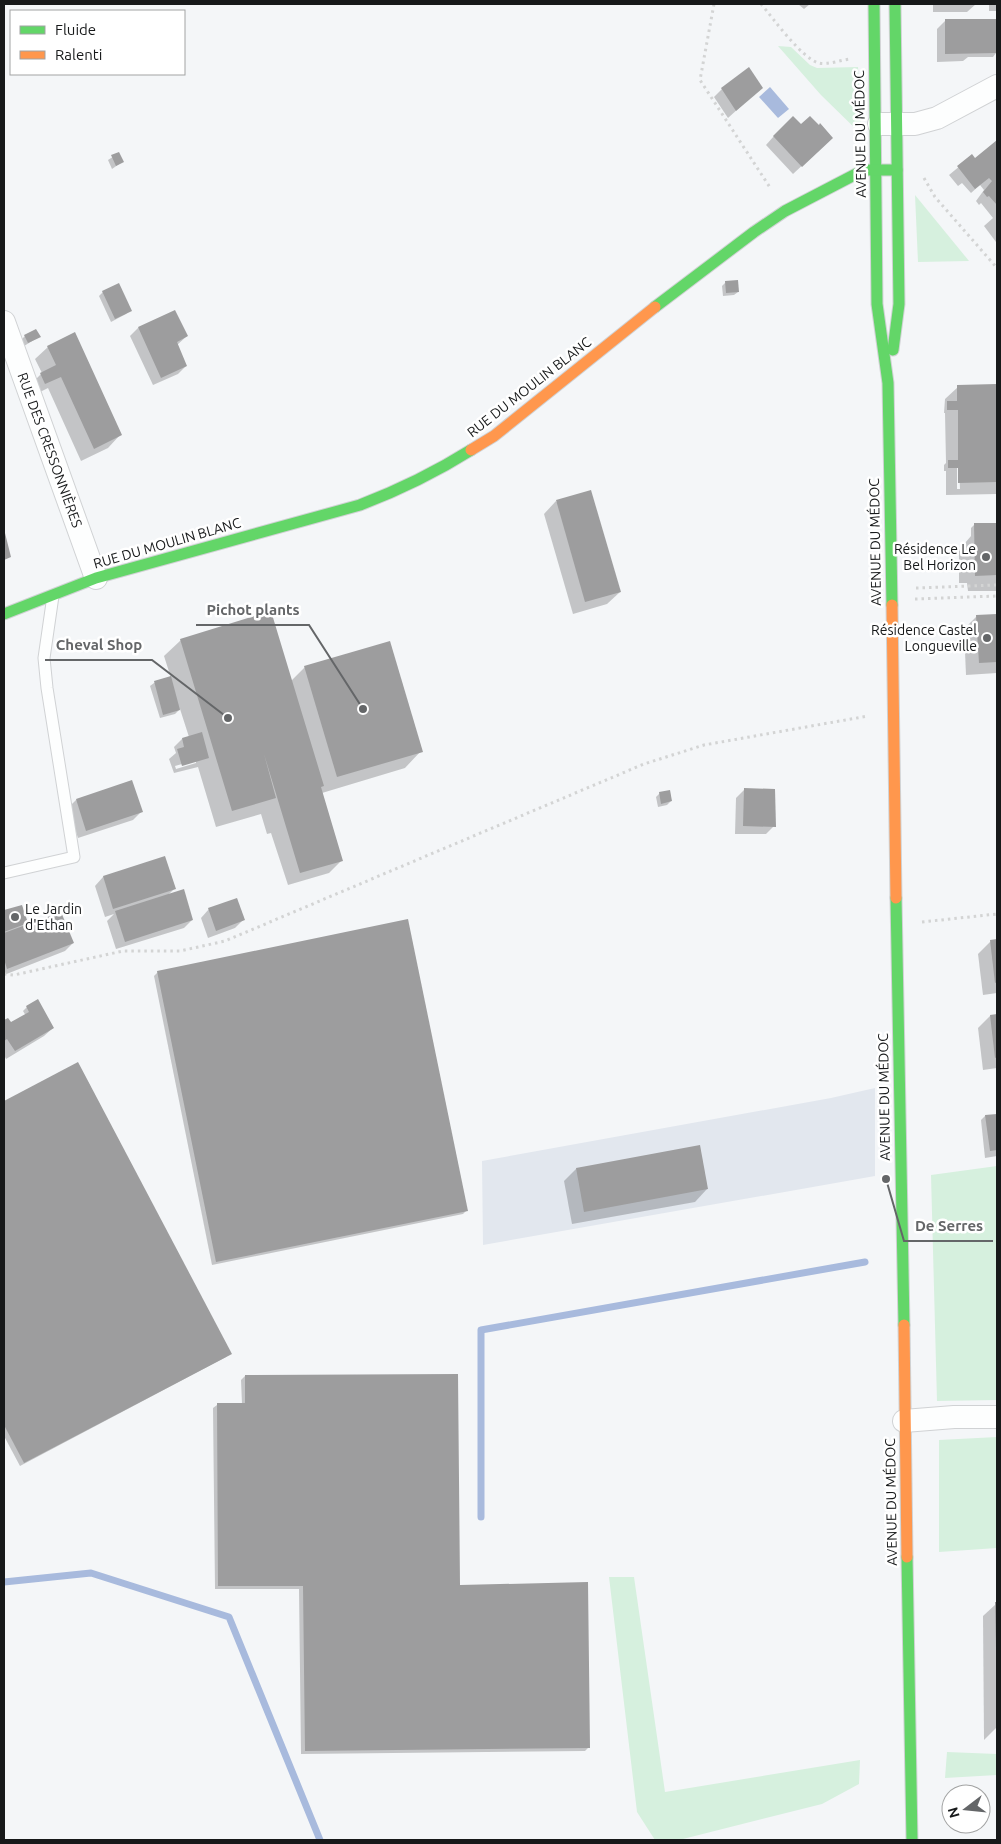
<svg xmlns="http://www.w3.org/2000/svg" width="1001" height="1844" viewBox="0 0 1001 1844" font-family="Ubuntu,sans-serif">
<rect width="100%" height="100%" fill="#f4f6f8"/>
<polygon fill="#e2e7ee" points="875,1088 875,1176 483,1245 482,1161 831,1098"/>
<g fill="#d6f0de">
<polygon points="778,46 791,47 810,65 817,68 858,67 862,135 821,95"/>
<polygon points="915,195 969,261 918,262"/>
<polygon points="997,1166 997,1400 937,1401 931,1175"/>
<polygon points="997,1437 997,1548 939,1552 939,1440"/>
<polygon points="609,1577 634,1577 665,1792 860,1760 859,1784 822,1804 679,1840 655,1840 637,1812"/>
<polygon points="947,1752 997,1754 997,1775 945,1778"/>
</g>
<polygon fill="#a8badd" points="770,87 789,109 778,118 759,97"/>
<g fill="#0003" fill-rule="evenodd">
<polygon points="798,4 810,4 804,9"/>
<polygon points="933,4 976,4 967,12 933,12"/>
<rect x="989" y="4" width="8" height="7"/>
<polygon points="945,21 997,21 996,53 993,57 968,57 963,61 937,62 937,29"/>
<polygon points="761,88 728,118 714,97 722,89"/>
<polygon points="801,126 823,146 793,174 766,145 774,136"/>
<polygon points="997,142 997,242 996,242 984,226 993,218 981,203 979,205 976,201 984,190 980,185 971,193 962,183 958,186 949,175 972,156 975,160"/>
<polygon points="119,153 122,162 112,169 108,160"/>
<polygon points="726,282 738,292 734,295 723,296 722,286"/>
<polygon points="103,292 130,310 126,314 111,322 99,296"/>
<polygon points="138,328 187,336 177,345 186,366 178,374 153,385 130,336"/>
<polygon points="25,336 39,337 24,346 21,340"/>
<polygon points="48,347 120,435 108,448 81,461 48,388 32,396 28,387 42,373 35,359"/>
<path d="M997,385V494L946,495V471H944V465L946,463L945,413H944L945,399L958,387ZM959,465L960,489H957V467Z"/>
<polygon points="556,501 620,592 607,604 573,614 544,514"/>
<polygon points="975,524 997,524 997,591 968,591 967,583 959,583 959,550 971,536 971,528"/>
<polygon points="997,615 997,673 966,675 964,629 977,616"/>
<path d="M181,640L291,681L305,667L421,751L405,768L322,793L342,860L329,873L288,885L271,833L267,834L261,814L216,827L198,767L174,773L169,759L176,753L174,747L182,739L189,737L180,709L175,714L160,718L150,686L154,683L171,678L164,656ZM196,760V763L176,769L175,766Z"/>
<polygon points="744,790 774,826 766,834 735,834 736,798"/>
<polygon points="660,793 671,801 667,805 658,807 656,797"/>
<polygon points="76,800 141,812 133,820 78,838 68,808"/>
<polygon points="164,858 174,889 167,896 192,920 184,928 116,949 107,921 114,914 105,917 95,886 103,877"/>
<polygon points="21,907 27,923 21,928 73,943 65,951 4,975 4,911"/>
<polygon points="209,909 243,920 235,928 208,938 201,918"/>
<polygon points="997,940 997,993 983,995 978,954 991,941"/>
<polygon points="158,972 467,1210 463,1214 212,1265 154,976"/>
<polygon points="27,1007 53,1028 44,1036 6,1059 4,1055 4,1022 8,1019 11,1024 26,1016 23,1011"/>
<polygon points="997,1015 997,1068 983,1070 978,1028 990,1016"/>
<polygon points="78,1063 230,1353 226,1357 20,1466 4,1436 4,1102"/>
<polygon points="997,1115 997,1156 985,1158 981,1120 985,1116"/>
<polygon points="576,1169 707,1189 695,1202 572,1224 564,1181"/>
<polygon points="245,1376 458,1586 589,1747 585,1751 301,1754 299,1589 215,1589 213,1408 217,1405 242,1404 241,1380"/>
<polygon points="996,1604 997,1604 997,1727 984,1740 983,1616"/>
</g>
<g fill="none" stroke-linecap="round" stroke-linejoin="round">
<g stroke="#a8badd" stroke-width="7">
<polyline points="481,1517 481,1330 865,1262"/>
<polyline points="4,1582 91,1573 229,1617 320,1840"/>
</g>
</g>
<g fill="#9d9d9e">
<polygon points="945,19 997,19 997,53 945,54"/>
<polygon points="749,67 763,88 736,111 721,88"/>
<polygon points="793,116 801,124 810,116 819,125 820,123 833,138 802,167 773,136"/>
<polygon points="997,140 997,205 989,196 987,197 983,192 992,181 989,178 975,189 957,166 972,154 975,158"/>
<polygon points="119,152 124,162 116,166 111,155"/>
<polygon points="738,280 739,292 726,293 725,281"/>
<polygon points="119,283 132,311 115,319 102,291"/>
<polygon points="175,310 188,336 177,342 187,366 161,378 138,327"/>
<polygon points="36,329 41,337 28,343 24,335"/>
<polygon points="75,332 122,435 94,449 61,377 45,384 40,373 56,365 47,346"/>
<polygon points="997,384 997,482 958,483 958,468 948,468 948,460 958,460 958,410 947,410 947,401 957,401 957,385"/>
<polygon points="591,490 621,592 585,602 556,500"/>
<polygon points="974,523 997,523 997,575 975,576"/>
<polygon points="4,529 11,557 4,560"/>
<polygon points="271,611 324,786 321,787 343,861 300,873 264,754 276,798 232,811 180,639"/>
<polygon points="997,614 997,662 979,663 976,615"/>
<polygon points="390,641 423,752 337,777 304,666"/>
<polygon points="171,676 180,710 163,715 154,681"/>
<polygon points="202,732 209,758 182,766 177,749 184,747 182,738"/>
<polygon points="132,780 143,812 86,831 76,799"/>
<polygon points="744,788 775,789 776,827 743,826"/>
<polygon points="670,790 672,801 661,804 659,792"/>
<polygon points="165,856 176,889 113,909 103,876"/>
<polygon points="184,889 193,920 125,942 115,911"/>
<polygon points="237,898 245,920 216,931 208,908"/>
<polygon points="22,905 28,923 4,932 4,910"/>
<polygon points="61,912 74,943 7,969 4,959 4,933"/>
<polygon points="408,919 468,1211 216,1262 157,971"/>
<polygon points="997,939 997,982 995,983 990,940"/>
<polygon points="38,999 54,1028 15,1051 7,1039 4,1041 4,1020 8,1018 11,1022 29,1012 26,1006"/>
<polygon points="997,1014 997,1057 995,1058 990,1015"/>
<polygon points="78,1062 232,1354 24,1463 4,1425 4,1101"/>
<polygon points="997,1114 997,1150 990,1151 985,1115"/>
<polygon points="700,1145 708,1189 584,1212 576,1168"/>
<polygon points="458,1374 460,1585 588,1582 590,1748 305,1751 303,1586 218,1586 217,1403 245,1403 245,1375"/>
<polygon points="995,1602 997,1602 997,1648 996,1648"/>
</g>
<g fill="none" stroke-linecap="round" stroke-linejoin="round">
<defs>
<polyline id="lane" points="4,873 74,857 47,688 44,658 53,596"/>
<g id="street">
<polyline points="879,124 915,124 937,118 997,86"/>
<polyline points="4,322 96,578"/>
<polyline points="904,1421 954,1417 997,1417"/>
</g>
<g id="fast">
<polyline points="874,4 877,304 888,383 892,605"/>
<polyline points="655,307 754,232 785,211 858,173 868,170 897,170"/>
<polyline points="893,350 899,304 895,4"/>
<path d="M4,614L96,578L360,505C399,490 436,472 471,450"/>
<polyline points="896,898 904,1325"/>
<polyline points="907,1557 912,1840"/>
</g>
<g id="slow">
<polyline points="471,450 494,436 655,307"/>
<polyline points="892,605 896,898"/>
<polyline points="904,1325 907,1557"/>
</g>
</defs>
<use href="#lane" stroke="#d0d2d4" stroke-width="13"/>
<use href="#street" stroke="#d0d2d4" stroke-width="24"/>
<use href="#fast" stroke="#d0d2d4" stroke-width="13"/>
<use href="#slow" stroke="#d0d2d4" stroke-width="13"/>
<g stroke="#d3d4d4" stroke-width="3" stroke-dasharray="2.5 4" stroke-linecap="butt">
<polyline points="714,4 700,80 771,189"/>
<path d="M761,4C773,18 802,59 819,63C828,65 841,60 850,59"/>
<polyline points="924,178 935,197 997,268"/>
<polyline points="916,588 997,585"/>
<polyline points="915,599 997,596"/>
<polyline points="922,922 997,914"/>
<polyline points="4,974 14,975 123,951 180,951 225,941 644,764 704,745 868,716"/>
</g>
<use href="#lane" stroke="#fdfefe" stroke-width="11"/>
<use href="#street" stroke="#fdfefe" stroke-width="22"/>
<use href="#fast" stroke="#63d668" stroke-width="11"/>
<use href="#slow" stroke="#ff974d" stroke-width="11"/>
</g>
<g fill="#646668" stroke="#fff" stroke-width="2">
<circle cx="986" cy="557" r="5"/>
<circle cx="987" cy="638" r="5"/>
<circle cx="15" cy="917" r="5"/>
</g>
<g text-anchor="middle" stroke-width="5" stroke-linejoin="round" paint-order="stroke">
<g font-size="14" fill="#17191a" stroke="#fff">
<text transform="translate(860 134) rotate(-91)" y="5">AVENUE DU MÉDOC</text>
<text transform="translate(529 387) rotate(-38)" y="5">RUE DU MOULIN BLANC</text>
<text transform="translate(50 450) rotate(70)" y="5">RUE DES CRESSONNIÈRES</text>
<text transform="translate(875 542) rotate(-91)" y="5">AVENUE DU MÉDOC</text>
<text transform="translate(167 543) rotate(-16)" y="5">RUE DU MOULIN BLANC</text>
<text transform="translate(884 1097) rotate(-91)" y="5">AVENUE DU MÉDOC</text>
<text transform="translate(891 1502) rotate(-91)" y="5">AVENUE DU MÉDOC</text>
</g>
<g font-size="14" fill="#17191a" stroke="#fff" text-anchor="end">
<text x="976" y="554">Résidence Le<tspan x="976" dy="16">Bel Horizon</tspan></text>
<text x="977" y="635">Résidence Castel<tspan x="977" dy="16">Longueville</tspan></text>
<text x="25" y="914" text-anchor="start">Le Jardin<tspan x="25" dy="16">d'Ethan</tspan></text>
</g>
</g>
<path fill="none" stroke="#646668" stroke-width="2" d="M363 709L309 625H196M228 718L152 660H45M886 1179L904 1241H993"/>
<g fill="#646668" stroke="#fff" stroke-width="2">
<circle cx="363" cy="709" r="5"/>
<circle cx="228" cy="718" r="5"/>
<circle cx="886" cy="1179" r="5"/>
</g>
<g font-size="15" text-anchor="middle" font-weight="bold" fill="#646668" stroke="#fff" stroke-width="5" stroke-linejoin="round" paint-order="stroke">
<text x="253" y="615">Pichot plants</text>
<text x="99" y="650">Cheval Shop</text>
<text x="949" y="1231">De Serres</text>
</g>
<rect width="1001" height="1844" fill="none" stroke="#17191a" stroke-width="10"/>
<rect x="10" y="10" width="175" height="65" fill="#ffffff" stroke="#a2a3a3"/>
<rect x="20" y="26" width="25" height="8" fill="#63d668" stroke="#a2a3a3"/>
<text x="55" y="35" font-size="15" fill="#17191a">Fluide</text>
<rect x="20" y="51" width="25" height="8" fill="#ff974d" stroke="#a2a3a3"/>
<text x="55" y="60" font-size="15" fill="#17191a">Ralenti</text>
<g transform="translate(966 1809) rotate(254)"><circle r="24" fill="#ffffff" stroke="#a2a3a3"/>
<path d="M0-4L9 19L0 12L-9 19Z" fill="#646668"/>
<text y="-8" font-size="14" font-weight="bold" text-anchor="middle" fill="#17191a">N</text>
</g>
</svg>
